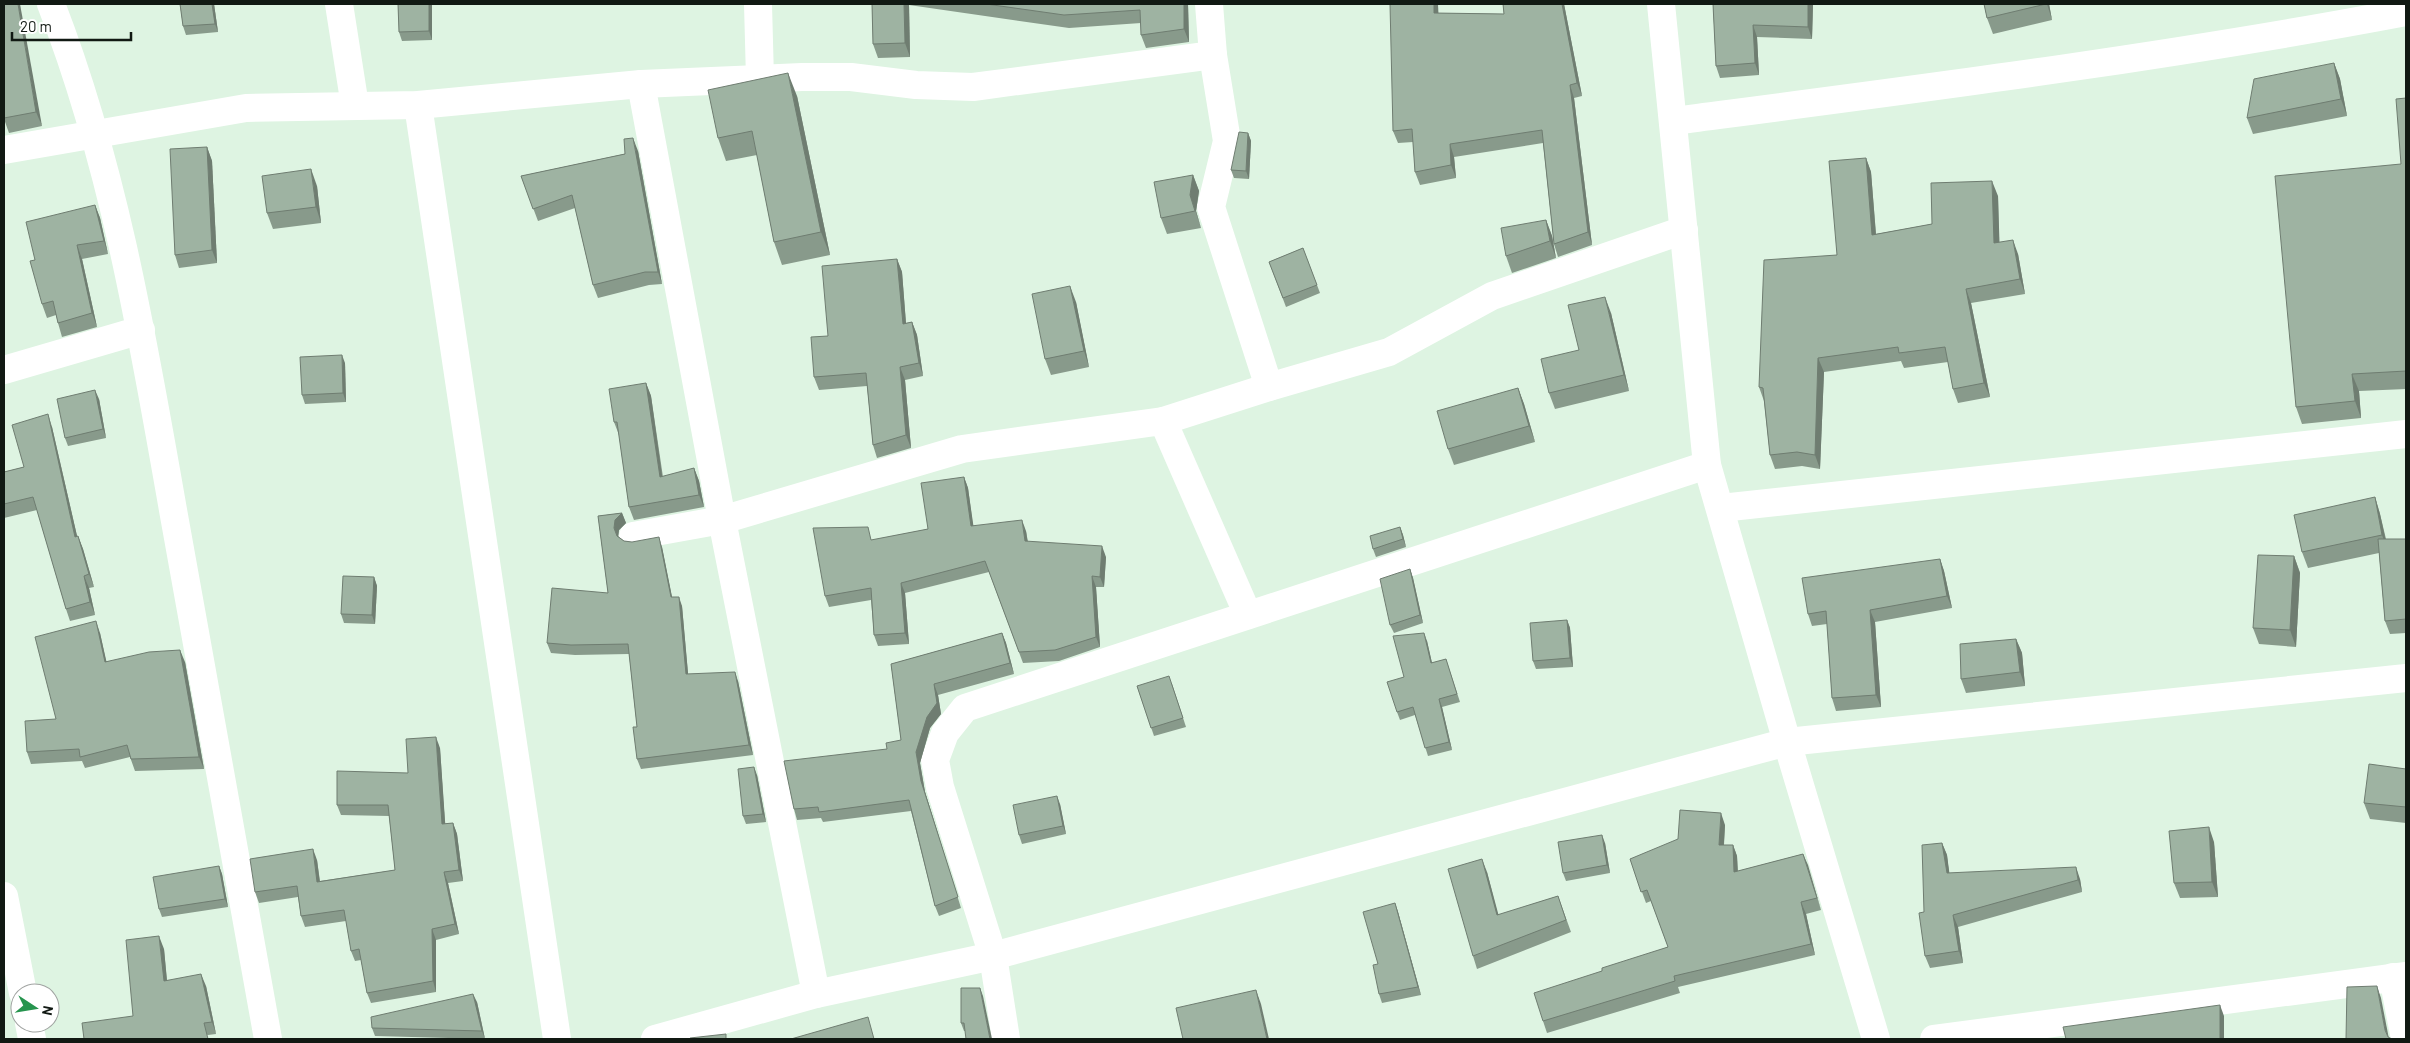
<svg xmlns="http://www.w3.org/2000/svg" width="2410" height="1043" viewBox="0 0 2410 1043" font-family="Barlow,sans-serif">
<rect width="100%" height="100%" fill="#def4e2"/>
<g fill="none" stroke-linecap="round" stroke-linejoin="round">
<g stroke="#fff" stroke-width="28">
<path d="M51,4C114,166 143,339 173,510C205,686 236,863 268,1039"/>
<polyline points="339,4 355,106"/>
<polyline points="758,4 760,79"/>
<polyline points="1209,4 1213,55 1227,141 1211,207 1269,387"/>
<polyline points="1661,4 1707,465 1787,742 1876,1039"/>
<polyline points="641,84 722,520 816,994"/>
<polyline points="418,105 557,1039"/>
<path d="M1673,121C1918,89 2163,58 2406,12"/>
<polyline points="4,150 246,108 418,105 641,84 802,77 851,77 916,85 973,87 1213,55"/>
<polyline points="4,370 141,330"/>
<polyline points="1163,421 1248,615"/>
<polyline points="1721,508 2406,434"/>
<polyline points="633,536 722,520 962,449 1163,421 1269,387 1389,352 1492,296 1684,230"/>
<polyline points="4,896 23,993"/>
<polyline points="2393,977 2405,1039"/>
<polyline points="29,1023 32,1039"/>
<polyline points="655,1039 816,994 993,956 1787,742 2406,678"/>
<polyline points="1006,1039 993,956 940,787 935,760 945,733 965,708 1707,465"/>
<polyline points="1934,1039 2406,976"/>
</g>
</g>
<g fill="#889a8b">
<polygon points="4,4 42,126 9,133 4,119"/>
<polygon points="180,4 214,4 218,32 186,35 183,26"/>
<polygon points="398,4 432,4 432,40 402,41 399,32"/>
<polygon points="872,4 1188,4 1189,42 1146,48 1141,35 1141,23 1069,28 909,5 910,57 878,58 873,44"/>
<polygon points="1503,4 1564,4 1582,96 1574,98 1592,245 1558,257 1554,244 1543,143 1454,157 1456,178 1420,185 1415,172 1413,142 1398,143 1393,131 1438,13 1504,14"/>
<polygon points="1713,4 1813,4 1812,39 1757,37 1759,75 1720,78 1716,66"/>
<polygon points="1984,4 2049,4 2052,20 1993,34 1987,18"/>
<polygon points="2334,63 2340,79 2347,116 2253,134 2247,118"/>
<polygon points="797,96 830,255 782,265 774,242 757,155 726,161 718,138"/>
<polygon points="2406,98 2406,389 2359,391 2361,418 2302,424 2296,407 2401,164"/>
<polygon points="1248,133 1251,141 1249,179 1234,178 1231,170"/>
<polygon points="207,147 212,161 217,263 179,268 175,255"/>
<polygon points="638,151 662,284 649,285 598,298 593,285 575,208 538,221 521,176"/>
<polygon points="1866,158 1871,172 1876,234 1932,224 1998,196 1999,242 2018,254 2025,294 1971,303 1990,397 1958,403 1953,389 1948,362 1904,368 1901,361 1824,372 1820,469 1802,466 1775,469 1770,455 1764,401 1759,387 1837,255"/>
<polygon points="1193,175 1199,191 1196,211 1201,228 1167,234 1161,218"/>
<polygon points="317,186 321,223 273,229 267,213"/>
<polygon points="95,205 100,218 108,254 82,259 97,327 62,337 58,323 56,315 47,318 42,304"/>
<polygon points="1546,220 1552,236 1556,258 1512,273 1506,256"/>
<polygon points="1303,248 1320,293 1286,307 1269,262"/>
<polygon points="897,259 902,272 906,323 912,322 917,335 923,376 905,380 911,448 877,458 873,445 867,386 819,390 814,377 828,336"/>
<polygon points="1076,302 1089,367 1051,375 1045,359"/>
<polygon points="1611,313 1629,391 1555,409 1549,393 1579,350"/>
<polygon points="345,363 346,402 305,404 302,395"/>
<polygon points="646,383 651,396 663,477 694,468 699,481 704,507 634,520 629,507 619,435 614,422"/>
<polygon points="1518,388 1524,404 1535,442 1454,465 1448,449"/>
<polygon points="99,399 106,438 68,446 65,438"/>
<polygon points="52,427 77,536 78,536 83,549 94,587 89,588 95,615 70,621 66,609 37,510 4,518 4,472 24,467"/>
<polygon points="964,477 968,488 973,526 1026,531 1028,542 1106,557 1104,587 1096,587 1100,647 1059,661 1023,663 989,572 905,593 909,644 878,646 874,635 871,600 829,607 825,596 873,540 928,529"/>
<polygon points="2375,497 2380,514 2386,539 2406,539 2406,633 2390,634 2385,621 2379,553 2308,568 2302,552"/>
<polygon points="622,513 626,523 619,530 618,536 624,541 662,547 672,597 682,606 688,674 738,681 753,755 641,769 637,759 637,727 629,654 575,655 551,653 547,643 608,593 598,516"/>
<polygon points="1400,527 1403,535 1406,547 1376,557 1373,549"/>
<polygon points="2294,556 2300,573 2296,647 2259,644 2253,628"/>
<polygon points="1940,559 1944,571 1952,608 1875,622 1881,707 1836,711 1832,698 1827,624 1812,626 1808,614"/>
<polygon points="1410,569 1413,578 1423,623 1394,633 1390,625"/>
<polygon points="374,577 377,586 375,624 344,623 341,614"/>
<polygon points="1567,620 1570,628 1573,667 1536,669 1533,661"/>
<polygon points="100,633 106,661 185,662 204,769 135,771 130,757 85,768 82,761 31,764 27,752 56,719"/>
<polygon points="1002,633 1006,643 1014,674 938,695 941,714 930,728 920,763 925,792 961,908 939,916 935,906 911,811 823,822 821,818 797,820 794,809 901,740 891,664"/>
<polygon points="2016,639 2022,653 2025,686 1966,693 1961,679"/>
<polygon points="1427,641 1432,663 1446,659 1460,702 1442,707 1452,750 1428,756 1415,715 1400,720 1397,712 1404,677"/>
<polygon points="1172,684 1186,727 1154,736 1137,686"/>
<polygon points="440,748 445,824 453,823 457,834 463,881 448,883 459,934 436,940 436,992 371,1003 367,993 361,960 355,961 351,951 346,921 305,927 301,916 298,897 259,903 255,892 317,860 320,881 395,870 389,816 341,815 337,805 408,773"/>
<polygon points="2406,769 2406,823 2370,819 2364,803"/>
<polygon points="757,775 766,822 746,824 743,816"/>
<polygon points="1060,804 1066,834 1022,844 1019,835"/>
<polygon points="1725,825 1724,845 1733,845 1737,856 1738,871 1803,854 1821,910 1806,914 1815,955 1678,987 1680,993 1547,1033 1543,1021 1602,971 1668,947 1651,901 1646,903 1630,859"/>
<polygon points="2214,842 2218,897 2180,898 2174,883"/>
<polygon points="1605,843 1610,873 1566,881 1563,873"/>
<polygon points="1942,843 1947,855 1949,873 2080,879 2082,892 1958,927 1963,963 1930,968 1925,956"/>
<polygon points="219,866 222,874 228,907 162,917 159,909"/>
<polygon points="1487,872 1498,915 1558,896 1571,932 1477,969 1473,956"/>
<polygon points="1395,903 1398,912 1421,995 1382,1003 1379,994 1378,964"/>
<polygon points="164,949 167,980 206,986 216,1034 208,1035 133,1016"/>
<polygon points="983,996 965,1031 964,1031 961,1023"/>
<polygon points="477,1002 485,1039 375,1036 372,1028"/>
</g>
<g fill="#6f7d71">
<polygon points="18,4 20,4 42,126 36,112"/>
<polygon points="212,4 214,4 218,32 215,24"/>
<polygon points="429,4 432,4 432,40 429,31"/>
<polygon points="904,4 908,4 909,5 910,57 905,43"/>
<polygon points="1184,4 1188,4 1189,42 1184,29"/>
<polygon points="1434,4 1438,4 1439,26 1434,13"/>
<polygon points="1562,4 1564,4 1582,96 1577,83"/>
<polygon points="1808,4 1813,4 1812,39 1808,27"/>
<polygon points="2047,4 2049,4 2052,20"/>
<polygon points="1753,25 1757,37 1759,75 1755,63"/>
<polygon points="2334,63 2340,79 2347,116 2341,99"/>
<polygon points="788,73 797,96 830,255 821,232"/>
<polygon points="1570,85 1574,98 1592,245 1588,232"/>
<polygon points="1248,133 1251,141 1249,179 1246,171"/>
<polygon points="633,138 638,151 662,284 658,272"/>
<polygon points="1450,144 1454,157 1456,178 1451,165"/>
<polygon points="207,147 212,161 217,263 212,250"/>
<polygon points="1866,158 1871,172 1877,249 1872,235"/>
<polygon points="311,169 317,186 321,223 316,207"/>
<polygon points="1193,175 1199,191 1196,211 1201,228 1190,195"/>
<polygon points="1992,181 1998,196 2000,258 1994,243"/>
<polygon points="95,205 100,218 108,254 104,241"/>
<polygon points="1546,220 1552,236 1556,258 1550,241"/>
<polygon points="2013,240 2018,254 2025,294 2020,279"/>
<polygon points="77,245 82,259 97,327 92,313"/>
<polygon points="897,259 902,272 907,337 903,324"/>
<polygon points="1070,286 1076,302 1089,367 1084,351"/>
<polygon points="1966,289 1971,303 1990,397 1984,383"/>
<polygon points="1605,297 1611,313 1629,391 1624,375"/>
<polygon points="912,322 917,335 923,376 919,363"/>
<polygon points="342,355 345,363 346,402 343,393"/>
<polygon points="1818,358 1824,372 1820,469 1815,455"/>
<polygon points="900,367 905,380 911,448 906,435"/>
<polygon points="2352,374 2359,391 2361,418 2355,401"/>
<polygon points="646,383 651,396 664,490 660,477"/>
<polygon points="1518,388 1524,404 1535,442 1529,426"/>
<polygon points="95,390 99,399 106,438 103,429"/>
<polygon points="48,414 52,427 80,549 75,537"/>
<polygon points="694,468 699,481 704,507 699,495"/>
<polygon points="964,477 968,488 975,537 971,526"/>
<polygon points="2375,497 2380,514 2388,551 2382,535"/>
<polygon points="622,513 626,523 619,530 618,538 614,528 615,520"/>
<polygon points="1022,520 1026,531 1029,552 1025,541"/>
<polygon points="1400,527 1403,535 1406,547 1403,539"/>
<polygon points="78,536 83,549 94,587 89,574"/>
<polygon points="659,537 662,547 674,607 671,597"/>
<polygon points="1102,546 1106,557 1104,587 1100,577"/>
<polygon points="2294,556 2300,573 2296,647 2290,630"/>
<polygon points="1940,559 1944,571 1952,608 1947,596"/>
<polygon points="1410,569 1413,578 1423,623 1420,615"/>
<polygon points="84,576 89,588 95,615 90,602"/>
<polygon points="1092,576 1096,587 1100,647 1096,637"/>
<polygon points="374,577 377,586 375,624 372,615"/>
<polygon points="901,583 905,593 909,644 905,633"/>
<polygon points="679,597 682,606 689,684 686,674"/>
<polygon points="1870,610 1875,622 1881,707 1876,695"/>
<polygon points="1567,620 1570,628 1573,667 1570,658"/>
<polygon points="96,621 100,633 109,673 105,662"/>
<polygon points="1002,633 1006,643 1014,674 1010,663"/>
<polygon points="1424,633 1427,641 1434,672 1431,663"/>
<polygon points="2016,639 2022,653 2025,686 2020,672"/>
<polygon points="180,650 185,662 204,769 199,757"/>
<polygon points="735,672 738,681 753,755 749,745"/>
<polygon points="934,684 938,695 941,714 930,728 920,763 925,792 961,908 921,781 916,752"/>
<polygon points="1439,699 1442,707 1452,750 1449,742"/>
<polygon points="436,737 440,748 446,835 442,824"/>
<polygon points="754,767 757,775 766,822 763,814"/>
<polygon points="1057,796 1060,804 1066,834 1063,826"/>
<polygon points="1721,813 1725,825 1723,857 1719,845"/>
<polygon points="453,823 457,834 463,881 459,870"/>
<polygon points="2209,827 2214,842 2218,897 2212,882"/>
<polygon points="1602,835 1605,843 1610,873 1607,865"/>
<polygon points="1942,843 1947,855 1951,885 1947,873"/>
<polygon points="1733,845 1737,856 1738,883 1734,872"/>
<polygon points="313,849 317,860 321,892 317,882"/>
<polygon points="1803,854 1808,865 1821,910 1817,898"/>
<polygon points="1482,859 1487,872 1502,928 1497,915"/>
<polygon points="219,866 222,874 228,907 225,899"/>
<polygon points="2076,867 2080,879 2082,892 2078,880"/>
<polygon points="444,872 448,883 459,934 455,924"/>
<polygon points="1801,902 1806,914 1815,955 1811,944"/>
<polygon points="1395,903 1398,912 1421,995 1418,987"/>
<polygon points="1953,915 1958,927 1963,963 1959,951"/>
<polygon points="432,929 436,940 436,992 433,981"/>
<polygon points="159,936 164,949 168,993 164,981"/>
<polygon points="201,974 206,986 216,1034 212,1022"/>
<polygon points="2377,986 2381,998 2389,1039 2385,1030"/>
<polygon points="980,988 983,996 992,1039 990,1039"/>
<polygon points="1256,990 1261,1004 1269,1039 1267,1039"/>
<polygon points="473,994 477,1002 485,1039 482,1031"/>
<polygon points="2220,1005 2224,1016 2224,1039 2220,1039"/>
</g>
<g fill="#9eb3a2" stroke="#6f7d71">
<polygon points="4,4 18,4 36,112 4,118"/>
<polygon points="180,4 212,4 215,24 183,26"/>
<polygon points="398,4 429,4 429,31 399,32"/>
<polygon points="872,4 904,4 905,43 873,44"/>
<polygon points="986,4 1184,4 1184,29 1141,35 1140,10 1064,15"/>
<polygon points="1390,4 1434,4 1434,13 1504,14 1503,4 1562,4 1577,83 1570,85 1588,232 1554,244 1542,130 1450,144 1451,165 1415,172 1412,129 1393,131"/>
<polygon points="1713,4 1808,4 1808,27 1753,25 1755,63 1716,66"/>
<polygon points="1984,4 2046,4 1987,18"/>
<polygon points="2334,63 2341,99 2247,118 2254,79"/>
<polygon points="788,73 821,232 774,242 752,131 718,138 708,90"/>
<polygon points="2406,98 2406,371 2352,374 2355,401 2296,407 2275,176 2401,164 2396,99"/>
<polygon points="1239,132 1248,133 1246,171 1231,170"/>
<polygon points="633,138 658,272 645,272 593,285 572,195 533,209 521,176 625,154 624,139"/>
<polygon points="207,147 212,250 175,255 170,149"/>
<polygon points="1866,158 1872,235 1932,224 1931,183 1992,181 1994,243 2013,240 2020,279 1966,289 1984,383 1953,389 1945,347 1899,353 1898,347 1818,358 1815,455 1797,452 1770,455 1763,388 1759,387 1764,260 1837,255 1829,161"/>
<polygon points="311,169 316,207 267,213 262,176"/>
<polygon points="1193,175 1190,195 1195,211 1161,218 1154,182"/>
<polygon points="95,205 104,241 77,245 92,313 58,323 53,301 42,304 30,261 35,260 26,222"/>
<polygon points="1546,220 1550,241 1506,256 1501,228"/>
<polygon points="1303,248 1317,285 1283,298 1269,262"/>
<polygon points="897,259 903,324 912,322 919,363 900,367 906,435 873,445 866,373 814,377 811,337 828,336 822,266"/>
<polygon points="1070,286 1084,351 1045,359 1032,294"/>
<polygon points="1605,297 1624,375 1549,393 1541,359 1579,350 1568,305"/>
<polygon points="342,355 343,393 302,395 300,357"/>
<polygon points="646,383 660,477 694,468 699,495 629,507 617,422 614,422 609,389"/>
<polygon points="1518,388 1529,426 1448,449 1437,411"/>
<polygon points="95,390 103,429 65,438 57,399"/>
<polygon points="48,414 75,537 78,536 89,574 84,576 90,602 66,609 33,497 4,504 4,472 24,467 12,425"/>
<polygon points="964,477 971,526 1022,520 1025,541 1102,546 1100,577 1092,576 1096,637 1055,650 1019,652 985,561 901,583 905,633 874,635 871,588 825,596 813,528 868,527 871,540 928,529 921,483"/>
<polygon points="2375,497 2382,535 2302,552 2294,515"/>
<polygon points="622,513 615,520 614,528 617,536 624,541 632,542 659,537 671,597 679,597 686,674 735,672 749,745 637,759 633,727 637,727 628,644 571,645 547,643 552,588 608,593 598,516"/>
<polygon points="1400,527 1403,539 1373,549 1370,536"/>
<polygon points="2378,539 2406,539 2406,619 2385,621"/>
<polygon points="2258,555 2294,556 2290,630 2253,628"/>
<polygon points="1940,559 1947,596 1870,610 1876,695 1832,698 1826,611 1808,614 1802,578"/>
<polygon points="1410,569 1420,615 1390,625 1380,579"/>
<polygon points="343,576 374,577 372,615 341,614"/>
<polygon points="1567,620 1570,658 1533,661 1530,623"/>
<polygon points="96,621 105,662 149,652 180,650 199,757 131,759 127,745 80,757 79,749 27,752 25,721 56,719 35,637"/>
<polygon points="1002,633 1010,663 934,684 937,703 927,717 916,752 921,781 958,897 935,906 909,800 819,812 818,807 794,809 784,761 887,749 886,743 901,740 891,664"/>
<polygon points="1424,633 1431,663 1446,659 1457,694 1439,699 1449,742 1425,748 1413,707 1397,712 1387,682 1404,677 1393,636"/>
<polygon points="2016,639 2020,672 1961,679 1960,644"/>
<polygon points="1169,676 1183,718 1151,728 1137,686"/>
<polygon points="436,737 442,824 453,823 459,870 444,872 455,924 432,929 433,981 367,993 359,949 351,951 344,910 301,916 297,886 255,892 250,859 313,849 317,882 395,870 388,805 337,805 337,771 408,773 406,739"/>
<polygon points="2369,764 2406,769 2406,807 2364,803"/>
<polygon points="754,767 763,814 743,816 738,769"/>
<polygon points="1057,796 1063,826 1019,835 1013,805"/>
<polygon points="1680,810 1721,813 1719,845 1733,845 1734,872 1803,854 1817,898 1801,902 1811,944 1674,976 1675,981 1543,1021 1534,993 1602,971 1602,968 1668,947 1647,890 1641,892 1630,859 1678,839"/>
<polygon points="2209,827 2212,882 2174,883 2169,831"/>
<polygon points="1602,835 1607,865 1563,873 1558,842"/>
<polygon points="1942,843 1947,873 2076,867 2078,880 1953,915 1959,951 1925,956 1919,913 1924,912 1922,845"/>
<polygon points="1482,859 1497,915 1558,896 1566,920 1473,956 1448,869"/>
<polygon points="219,866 225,899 159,909 153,877"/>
<polygon points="1395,903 1418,987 1379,994 1373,965 1378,964 1363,912"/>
<polygon points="159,936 164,981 201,974 212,1022 204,1023 208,1039 84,1039 82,1023 133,1016 126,940"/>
<polygon points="2377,986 2385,1030 2388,1037 2392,1039 2346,1039 2347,987"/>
<polygon points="961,988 980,988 990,1039 966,1039 964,1023 961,1023"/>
<polygon points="1256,990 1267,1039 1183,1039 1176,1008"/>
<polygon points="473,994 482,1031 372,1028 371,1017"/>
<polygon points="2220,1005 2220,1039 2066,1039 2063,1027"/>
<polygon points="868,1017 874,1039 791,1039"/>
<polygon points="726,1034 726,1039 690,1039 690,1038"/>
</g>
<rect width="2410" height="1043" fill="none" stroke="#111913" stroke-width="10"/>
<g transform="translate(35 1008) rotate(102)"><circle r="24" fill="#ffffff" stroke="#a0a3a1"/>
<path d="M0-4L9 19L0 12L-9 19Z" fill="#26944e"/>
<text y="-8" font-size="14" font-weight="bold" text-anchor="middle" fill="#111913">N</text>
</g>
<path d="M12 32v8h119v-8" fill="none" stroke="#111913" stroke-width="2.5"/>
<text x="20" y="32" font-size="15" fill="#111913" stroke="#ffffff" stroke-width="4" paint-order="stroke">20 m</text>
</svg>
